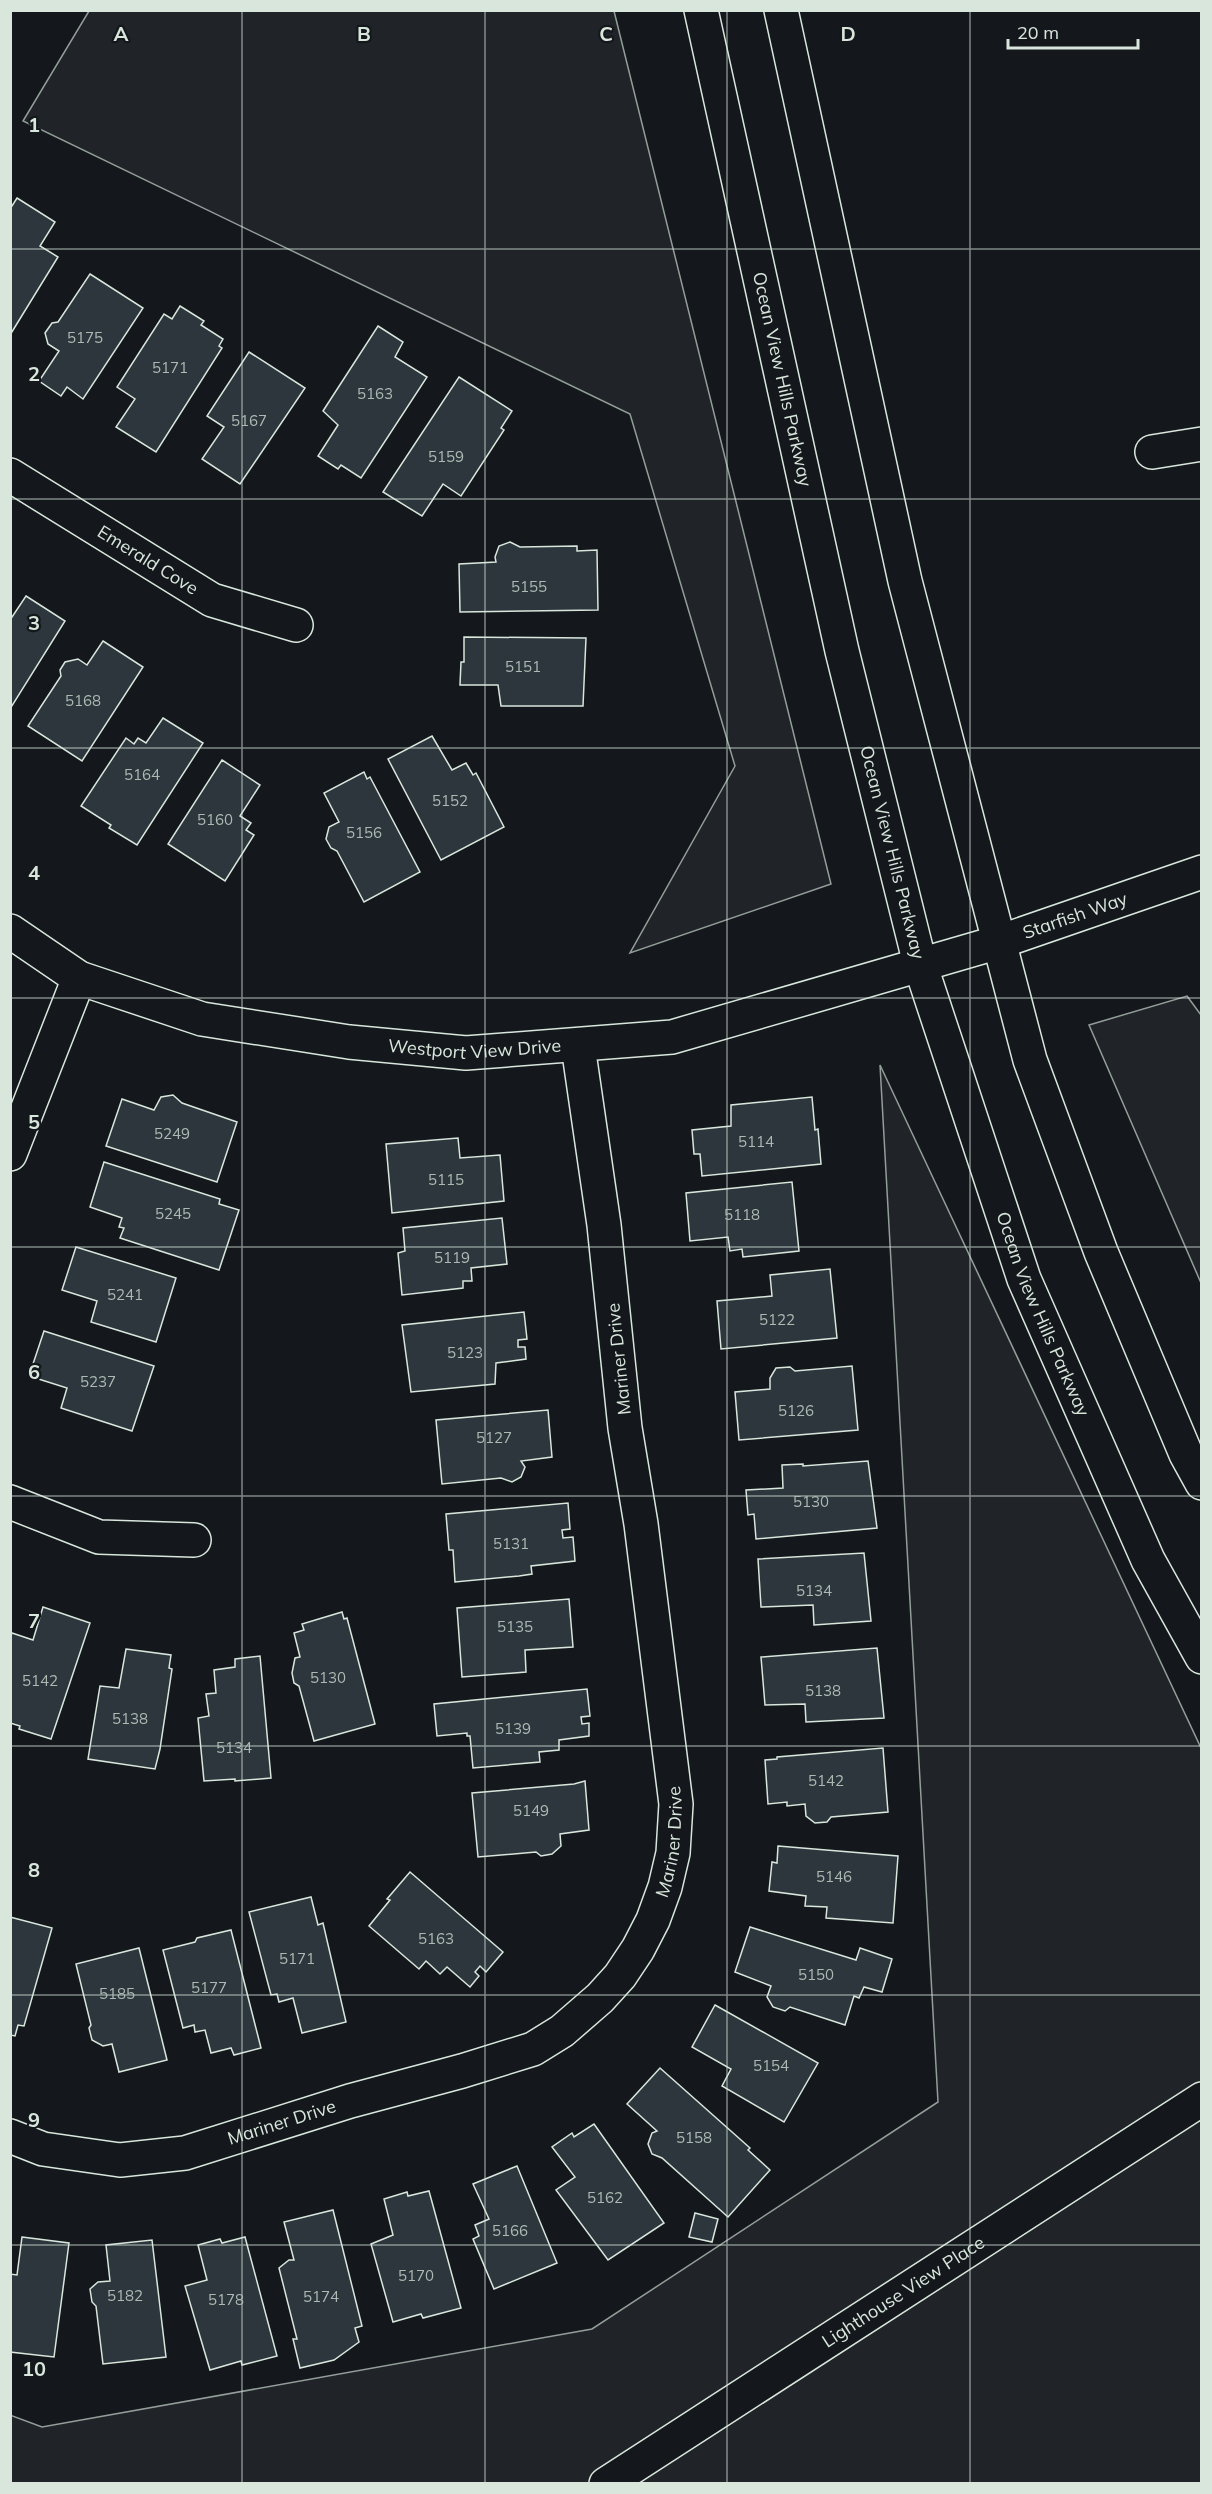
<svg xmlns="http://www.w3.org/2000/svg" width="1212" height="2494" viewBox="0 0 1212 2494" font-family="Mulish,sans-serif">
<rect width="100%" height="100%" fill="#14181c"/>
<g fill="#202428" stroke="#939e99" stroke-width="1.5">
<polygon points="89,11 614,11 831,884 630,953 735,766 630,414 23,121"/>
<polygon points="1187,996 1201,1015 1201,1283 1089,1025"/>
<polygon points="880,1065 1201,1748 1201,2483 11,2483 10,2415 42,2427 592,2329 938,2102"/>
</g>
<g fill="#2c363c" stroke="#d8e6dc" stroke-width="1.5">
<polygon points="17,198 55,222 40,246 58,257 10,335 10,209"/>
<polygon points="90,274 143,308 83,399 67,387 61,396 39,381 59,351 48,344 45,333 52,323 58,322"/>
<polygon points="180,306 204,321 201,325 223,339 219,346 222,348 156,452 116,427 135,399 117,387 164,314 172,319"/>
<polygon points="378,326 403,342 395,357 427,377 361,478 341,465 338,469 318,456 338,425 323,411"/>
<polygon points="249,352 305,388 240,484 202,459 224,427 207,416"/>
<polygon points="459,377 512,411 501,428 504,430 461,496 443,484 422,516 383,492"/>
<polygon points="510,542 520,547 577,546 577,551 597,550 598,610 460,612 459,564 496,562 495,557 499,546"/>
<polygon points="26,596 65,621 10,709 10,620"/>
<polygon points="464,637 586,638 583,706 501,706 498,685 460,685 461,662 464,662"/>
<polygon points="103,641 143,667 82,761 28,726 61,676 60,670 65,662 78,659 87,665"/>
<polygon points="163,718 203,743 137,845 109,828 111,825 81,806 126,738 134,744 138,738 146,743"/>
<polygon points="432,736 452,770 466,763 473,775 476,773 504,827 441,860 388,759"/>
<polygon points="222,760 260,785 240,816 251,823 246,830 254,835 225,881 168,844"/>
<polygon points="364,772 367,779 370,777 420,872 364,902 337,851 331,848 326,839 329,827 339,822 324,793"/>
<polygon points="173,1095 182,1103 237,1122 217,1182 106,1146 122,1099 154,1110 161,1097"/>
<polygon points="812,1097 815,1130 818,1129 821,1164 702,1176 700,1154 694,1154 692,1130 731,1126 731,1105"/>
<polygon points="458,1138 460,1158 500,1155 504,1201 392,1213 386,1144"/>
<polygon points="104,1162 220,1199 219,1204 239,1210 219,1270 120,1238 124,1228 119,1227 122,1218 90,1207"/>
<polygon points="792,1182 799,1251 743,1257 742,1249 730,1251 728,1237 690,1241 686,1193"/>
<polygon points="502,1218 507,1264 471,1268 472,1281 463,1281 463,1288 402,1295 398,1253 405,1251 403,1228"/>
<polygon points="76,1247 176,1278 156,1342 91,1322 97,1301 62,1290"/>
<polygon points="830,1269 837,1338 721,1349 717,1301 772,1296 770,1275"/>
<polygon points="524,1312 527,1339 518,1340 518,1347 525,1347 526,1359 496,1363 495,1384 411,1392 402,1325"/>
<polygon points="44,1331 154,1366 132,1431 61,1408 67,1388 29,1376"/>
<polygon points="852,1366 858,1430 739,1440 735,1392 770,1389 770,1378 776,1368 790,1367 795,1371"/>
<polygon points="548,1410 552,1457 521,1461 525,1467 521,1477 512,1482 501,1478 442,1484 436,1420"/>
<polygon points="868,1461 877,1528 756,1539 754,1514 748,1515 746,1490 783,1488 782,1465 803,1464 803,1466"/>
<polygon points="568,1503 570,1529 562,1530 563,1538 573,1537 575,1561 531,1566 532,1574 519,1576 455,1582 453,1550 449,1550 446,1514"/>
<polygon points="864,1553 871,1621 814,1625 813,1605 761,1607 758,1559"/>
<polygon points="569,1599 573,1647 525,1650 526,1672 462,1677 457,1608"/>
<polygon points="43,1607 90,1623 51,1739 19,1729 20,1726 10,1723 10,1638 12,1633 33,1640"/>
<polygon points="342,1612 344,1619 347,1618 375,1724 314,1741 299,1686 294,1683 292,1673 295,1658 300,1657 294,1633 304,1630 302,1624"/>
<polygon points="877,1648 884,1718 806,1722 805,1704 765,1705 761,1657"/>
<polygon points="126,1649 171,1655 169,1668 172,1669 160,1749 155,1769 88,1759 100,1686 119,1688"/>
<polygon points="260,1656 271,1778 235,1781 235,1779 204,1781 198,1718 209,1716 206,1694 216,1693 214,1670 235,1667 235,1659"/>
<polygon points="587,1689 590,1716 581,1717 582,1724 589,1723 589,1736 559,1740 559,1750 539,1752 540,1762 473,1768 470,1736 467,1736 467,1733 437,1736 434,1704"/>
<polygon points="883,1748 888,1812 831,1817 827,1822 815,1823 806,1816 805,1804 787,1806 787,1802 768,1804 765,1760 777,1759 777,1757"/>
<polygon points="585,1781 589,1830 560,1834 561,1846 552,1854 541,1856 536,1852 478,1857 472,1793 574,1784"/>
<polygon points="778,1846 898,1856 893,1923 826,1918 827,1907 805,1906 806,1896 769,1891 772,1862 777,1863"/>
<polygon points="410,1872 503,1952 486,1972 480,1966 475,1972 479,1976 470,1987 447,1967 440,1974 426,1961 419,1969 369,1926 390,1900 387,1899"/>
<polygon points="311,1897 318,1925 323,1923 346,2022 302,2033 293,1998 279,2002 277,1994 271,1995 249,1912"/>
<polygon points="10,1917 52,1928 24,2026 18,2025 15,2036 10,2035"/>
<polygon points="750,1927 856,1960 860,1948 892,1959 882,1992 864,1987 859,1998 854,1996 845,2025 790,2007 785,2011 773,2007 767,1997 771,1986 735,1972"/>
<polygon points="231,1930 261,2048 234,2055 231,2048 211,2053 205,2030 195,2032 194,2025 183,2028 163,1950 195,1942 197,1938"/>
<polygon points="139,1948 167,2060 119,2072 112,2044 103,2046 92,2040 89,2028 91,2025 76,1964"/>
<polygon points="715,2005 818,2063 784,2122 722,2086 731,2069 692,2047"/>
<polygon points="660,2068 750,2148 748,2150 770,2170 728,2217 662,2158 652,2154 648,2144 652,2133 657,2131 627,2104"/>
<polygon points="594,2124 664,2223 608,2260 556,2190 575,2177 552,2147 572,2133 574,2137"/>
<polygon points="517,2166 557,2263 494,2289 473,2239 479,2236 475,2225 489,2219 473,2184"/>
<polygon points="429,2191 461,2308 423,2318 421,2314 393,2322 371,2244 393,2235 384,2199 407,2192 408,2196"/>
<polygon points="333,2210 362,2326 355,2328 359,2342 334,2360 300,2368 293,2339 297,2339 279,2268 289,2260 294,2260 284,2222"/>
<polygon points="695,2213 718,2219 712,2242 689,2237"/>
<polygon points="22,2237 69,2243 54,2357 10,2352 10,2274 17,2275"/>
<polygon points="245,2237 277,2356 242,2365 241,2361 210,2370 185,2286 207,2280 198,2245 220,2239 222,2243"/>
<polygon points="152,2240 166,2357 103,2364 96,2306 92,2302 90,2289 98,2282 110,2281 106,2245"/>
</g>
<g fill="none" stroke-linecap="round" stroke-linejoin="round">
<defs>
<g id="minor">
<polyline points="1152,452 1202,444"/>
<path id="s1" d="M10,475L212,600L296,625"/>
<path id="s2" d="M10,931L79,978L202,1019L349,1042L466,1053L672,1037L999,942L1202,872"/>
<polyline points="10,1154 79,978"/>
<polyline points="10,1502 99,1537 194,1540"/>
<path id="s3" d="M10,2136L43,2149L120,2160L185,2153L350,2101L462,2071L533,2049L562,2031L600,1998L620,1976L638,1949L653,1920L665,1887L673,1853L676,1804L641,1524L625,1428L604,1225L578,1046"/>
<path id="s4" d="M606,2484L1202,2099"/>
</g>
<g id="primary">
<path id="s5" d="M701,10L842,651L920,964L1024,1279L1148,1560L1202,1657"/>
<polyline points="781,10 905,581 1030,1060 1101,1252 1186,1454 1202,1483"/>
</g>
</defs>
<use href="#minor" stroke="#d8e6dc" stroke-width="36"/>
<use href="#primary" stroke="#d8e6dc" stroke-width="36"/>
<use href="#minor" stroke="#14181c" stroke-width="33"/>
<use href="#primary" stroke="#14181c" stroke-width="33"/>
</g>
<path fill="none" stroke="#d8e6dc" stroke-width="1.5" stroke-opacity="0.55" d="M242,10V2484M485,10V2484M727,10V2484M970,10V2484M10,249H1202M10,499H1202M10,748H1202M10,998H1202M10,1247H1202M10,1496H1202M10,1746H1202M10,1995H1202M10,2245H1202"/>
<g text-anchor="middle" stroke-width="4.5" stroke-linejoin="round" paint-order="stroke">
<g font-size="15" fill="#adbab4">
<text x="85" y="343">5175</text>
<text x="170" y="373">5171</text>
<text x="375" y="399">5163</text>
<text x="249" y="426">5167</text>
<text x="446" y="462">5159</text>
<text x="529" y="592">5155</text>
<text x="523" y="672">5151</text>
<text x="83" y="706">5168</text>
<text x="142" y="780">5164</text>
<text x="450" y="806">5152</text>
<text x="215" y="825">5160</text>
<text x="364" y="838">5156</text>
<text x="172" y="1139">5249</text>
<text x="756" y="1147">5114</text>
<text x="446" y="1185">5115</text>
<text x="173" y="1219">5245</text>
<text x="742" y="1220">5118</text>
<text x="452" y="1263">5119</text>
<text x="125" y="1300">5241</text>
<text x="777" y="1325">5122</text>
<text x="465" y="1358">5123</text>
<text x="98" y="1387">5237</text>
<text x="796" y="1416">5126</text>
<text x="494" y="1443">5127</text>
<text x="811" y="1507">5130</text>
<text x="511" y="1549">5131</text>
<text x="814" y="1596">5134</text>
<text x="515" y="1632">5135</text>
<text x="328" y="1683">5130</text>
<text x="40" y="1686">5142</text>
<text x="823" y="1696">5138</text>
<text x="130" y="1724">5138</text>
<text x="513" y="1734">5139</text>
<text x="234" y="1753">5134</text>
<text x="826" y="1786">5142</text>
<text x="531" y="1816">5149</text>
<text x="834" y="1882">5146</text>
<text x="436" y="1944">5163</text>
<text x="297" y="1964">5171</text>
<text x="816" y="1980">5150</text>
<text x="209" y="1993">5177</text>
<text x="117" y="1999">5185</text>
<text x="771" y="2071">5154</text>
<text x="694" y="2143">5158</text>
<text x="605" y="2203">5162</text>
<text x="510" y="2236">5166</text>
<text x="416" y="2281">5170</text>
<text x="125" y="2301">5182</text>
<text x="321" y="2302">5174</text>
<text x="226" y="2305">5178</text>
</g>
<g font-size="18" fill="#d8e6dc" stroke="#14181c">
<text dy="6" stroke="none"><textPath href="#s5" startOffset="378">Ocean View Hills Parkway</textPath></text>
<text dy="6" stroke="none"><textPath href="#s1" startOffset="162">Emerald Cove</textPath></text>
<text dy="6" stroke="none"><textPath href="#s5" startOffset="864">Ocean View Hills Parkway</textPath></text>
<text dy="6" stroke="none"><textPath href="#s2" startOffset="1107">Starfish Way</textPath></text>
<text dy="6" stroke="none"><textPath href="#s2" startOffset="488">Westport View Drive</textPath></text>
<text dy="6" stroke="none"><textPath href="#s5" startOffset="1350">Ocean View Hills Parkway</textPath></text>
<text transform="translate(619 1359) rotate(-96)" y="6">Mariner Drive</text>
<text dy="6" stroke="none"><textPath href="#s3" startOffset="802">Mariner Drive</textPath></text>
<text dy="6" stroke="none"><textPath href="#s3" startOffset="280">Mariner Drive</textPath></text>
<text dy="6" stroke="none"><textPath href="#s4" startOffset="354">Lighthouse View Place</textPath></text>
</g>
</g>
<g font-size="20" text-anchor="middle" font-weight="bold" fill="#d8e6dc" stroke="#14181c" stroke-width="4.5" stroke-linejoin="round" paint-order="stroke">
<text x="121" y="41">A</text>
<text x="364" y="41">B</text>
<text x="606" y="41">C</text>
<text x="848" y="41">D</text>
<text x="34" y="132">1</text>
<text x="34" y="381">2</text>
<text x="34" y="630">3</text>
<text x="34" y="880">4</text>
<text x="34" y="1129">5</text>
<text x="34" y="1379">6</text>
<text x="34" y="1628">7</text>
<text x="34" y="1877">8</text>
<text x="34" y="2127">9</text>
<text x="34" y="2376">10</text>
</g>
<rect width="1212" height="2494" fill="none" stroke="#d8e6dc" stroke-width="24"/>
<path d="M1008 39v9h130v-9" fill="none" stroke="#d8e6dc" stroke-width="3"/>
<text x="1017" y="39" font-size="18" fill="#d8e6dc" stroke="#14181c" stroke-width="4.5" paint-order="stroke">20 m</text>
</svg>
